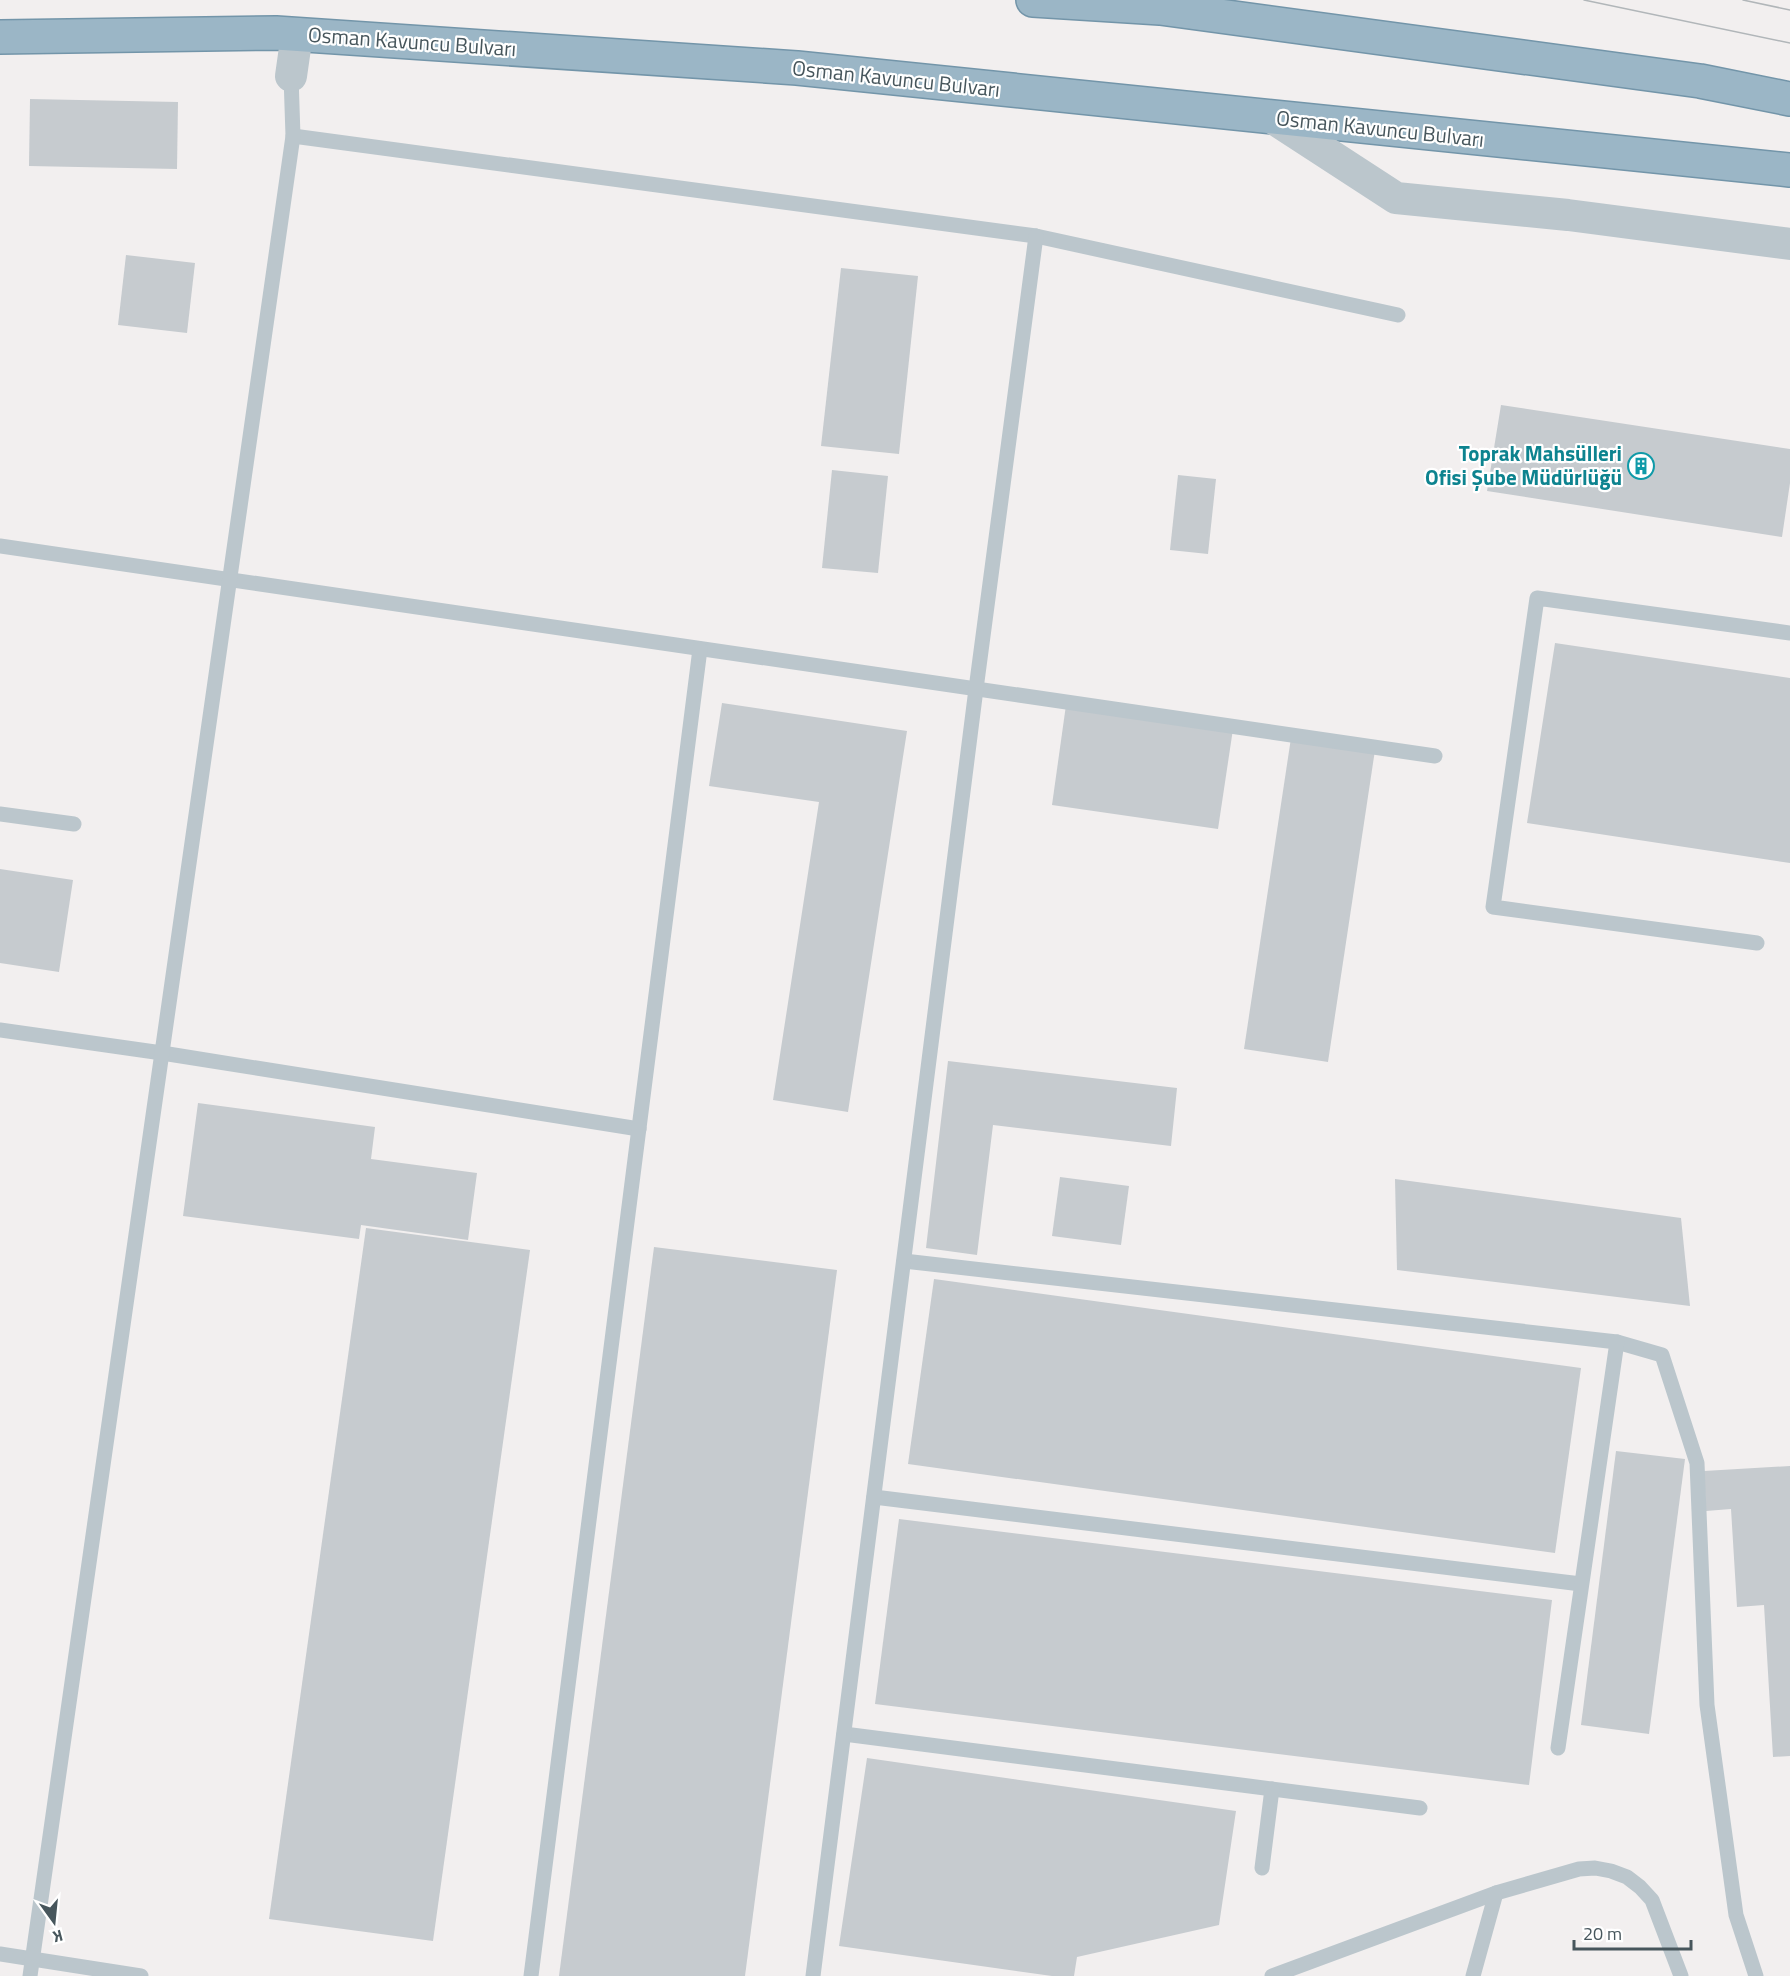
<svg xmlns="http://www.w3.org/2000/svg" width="1790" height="1976" viewBox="0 0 1790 1976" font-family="'Titillium Web',sans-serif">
<rect width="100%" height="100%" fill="#f2efef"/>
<g fill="#c6cbcf">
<polygon points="30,99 178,102 177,169 29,166"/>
<polygon points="126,255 195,263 187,333 118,325"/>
<polygon points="841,268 918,276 899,454 821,446"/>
<polygon points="1501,405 1790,449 1790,483 1782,537 1487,491"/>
<polygon points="832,470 888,476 878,573 822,568"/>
<polygon points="1178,475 1216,479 1208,554 1170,550"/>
<polygon points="1555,643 1790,678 1790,863 1527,823"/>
<polygon points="722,703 907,731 848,1112 773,1100 819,802 709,786"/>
<polygon points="1066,705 1233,729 1218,829 1052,805"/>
<polygon points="1291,738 1375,750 1328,1062 1244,1049"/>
<polygon points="0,869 73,880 59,972 0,963"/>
<polygon points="948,1061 1177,1088 1171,1146 993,1125 977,1255 926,1248"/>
<polygon points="198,1103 375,1127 371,1159 477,1173 468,1240 361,1225 359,1239 183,1216"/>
<polygon points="1060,1177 1129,1186 1121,1245 1052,1236"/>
<polygon points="1395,1179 1681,1218 1690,1306 1397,1270"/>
<polygon points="366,1228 530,1250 433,1941 269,1919"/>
<polygon points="654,1247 837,1270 745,1976 559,1976"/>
<polygon points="934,1279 1581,1368 1555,1553 908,1464"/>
<polygon points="1616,1451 1685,1459 1649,1734 1581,1725"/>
<polygon points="1790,1466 1790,1756 1773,1757 1764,1605 1737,1607 1731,1509 1706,1511 1704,1471"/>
<polygon points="899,1519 1552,1600 1529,1785 875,1704"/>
<polygon points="867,1758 1236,1811 1219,1925 1077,1957 1074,1976 1052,1976 839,1946"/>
</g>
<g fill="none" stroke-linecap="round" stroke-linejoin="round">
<defs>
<g id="trunk">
<polyline points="1033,0 1160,8 1700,81 1790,99"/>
<polyline points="0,37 276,33 797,68 1790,170"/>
</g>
</defs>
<use href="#trunk" stroke="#7395a9" stroke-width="36"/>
<g stroke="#bbc6cc" stroke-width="15">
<polyline points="293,136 1036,236 1398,315"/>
<polyline points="0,546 1435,756"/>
<polyline points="0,814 74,824"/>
<polyline points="1757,943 1493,907 1537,598 1790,633"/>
<polyline points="0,1030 162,1053 639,1129"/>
<polyline points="904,1261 1617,1342 1662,1355 1697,1463 1707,1705 1736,1915 1756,1976"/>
<polyline points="874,1497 1581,1584"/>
<polyline points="844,1734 1420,1808"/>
<polyline points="1558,1748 1617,1342"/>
<polyline points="1262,1868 1272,1789"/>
<polyline points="0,1954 141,1976"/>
<polyline points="30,1976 293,136 291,76"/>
<polyline points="531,1976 700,649"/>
<polyline points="813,1976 976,689 1036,236"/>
<polyline points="1272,1976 1496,1893 1579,1869 1595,1868 1611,1871 1627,1877 1640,1887 1652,1900 1681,1976"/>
<polyline points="1473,1976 1496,1893"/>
</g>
<g stroke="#bbc6cc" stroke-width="32">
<polyline points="291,76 297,34"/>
<polyline points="1273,118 1396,198 1568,215 1790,244"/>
</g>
<use href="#trunk" stroke="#9bb6c6" stroke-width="33"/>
<g stroke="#b1b6b9" stroke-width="1.5">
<polyline points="1584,0 1790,43"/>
<polyline points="1743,0 1790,10"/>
</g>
</g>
<defs>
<symbol id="building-ring" viewBox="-11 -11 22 22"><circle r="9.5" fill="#fff" stroke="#0f9aa8" stroke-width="1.5"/><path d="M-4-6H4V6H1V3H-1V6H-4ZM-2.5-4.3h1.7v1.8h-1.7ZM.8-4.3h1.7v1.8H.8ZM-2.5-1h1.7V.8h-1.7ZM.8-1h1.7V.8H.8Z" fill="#0f9aa8"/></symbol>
</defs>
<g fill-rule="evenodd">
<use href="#building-ring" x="1626" y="451" width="30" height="30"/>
</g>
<g text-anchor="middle" stroke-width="4.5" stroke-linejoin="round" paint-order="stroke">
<g font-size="21" fill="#47565c" stroke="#fff">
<text transform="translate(412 42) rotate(4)" y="7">Osman Kavuncu Bulvarı</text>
<text transform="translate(896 79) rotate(6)" y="7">Osman Kavuncu Bulvarı</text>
<text transform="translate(1380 129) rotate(6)" y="7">Osman Kavuncu Bulvarı</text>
</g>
<g font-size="21" font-weight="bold" fill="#0d838f" stroke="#fff" text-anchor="end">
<text x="1622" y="461">Toprak Mahsülleri<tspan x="1622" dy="24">Ofisi Şube Müdürlüğü</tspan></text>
</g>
</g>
<g transform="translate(54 1922) rotate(165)" stroke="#ffffff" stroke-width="4.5" paint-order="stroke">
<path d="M0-4.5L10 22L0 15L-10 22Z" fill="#47565c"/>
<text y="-9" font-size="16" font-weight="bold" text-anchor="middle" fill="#47565c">K</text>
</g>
<path d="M1574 1940v9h117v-9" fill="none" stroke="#47565c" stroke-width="3"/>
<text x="1583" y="1940" font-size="18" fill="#47565c" stroke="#ffffff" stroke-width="4.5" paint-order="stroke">20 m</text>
</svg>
